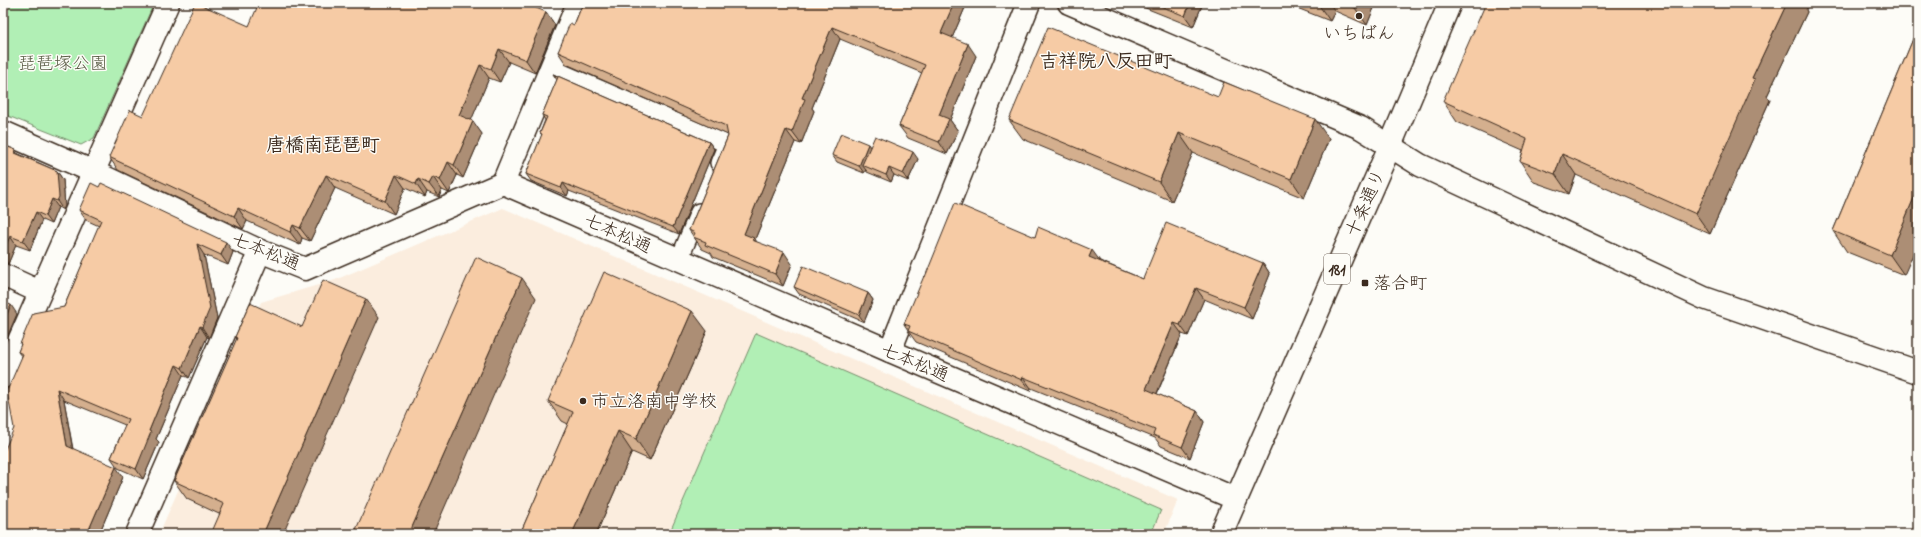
<svg xmlns="http://www.w3.org/2000/svg" width="1921" height="537" viewBox="0 0 1921 537" font-family="'Indie Flower','Klee One',sans-serif">
<rect width="100%" height="100%" fill="#fdfcf7"/>
<filter id="ink" filterUnits="userSpaceOnUse"><feTurbulence type="fractalNoise" baseFrequency=".025" numOctaves="2"/><feDisplacementMap in="SourceGraphic" scale="8" xChannelSelector="R" yChannelSelector="G"/><feConvolveMatrix kernelMatrix="1 2 1 2 8 2 1 2 1" color-interpolation-filters="sRGB"/></filter>
<g filter="url(#ink)">
<polygon fill="#fbedde" points="503,208 1178,500 1164,534 159,534 261,302 335,280"/>
<g fill="#b1efb5" stroke="#768c6a">
<polygon points="3,3 154,3 94,138 81,145 3,114"/>
<polygon points="756,333 1161,510 1151,534 669,534"/>
</g>
<g fill="none" stroke-linecap="round" stroke-linejoin="round">
<defs>
<g id="lane">
<polyline points="551,68 727,144 719,163"/>
<polyline points="679,260 699,212"/>
</g>
<g id="street">
<polyline points="1069,3 1361,128 1420,165 1704,298 1918,372"/>
<polyline points="3,132 94,172 260,251 305,269 503,183 890,351 1236,499"/>
<polyline points="503,183 578,3"/>
<polyline points="3,275 40,292"/>
<polyline points="890,351 1029,3"/>
<polyline points="3,377 168,3"/>
<polyline points="137,534 260,251"/>
</g>
<polyline id="primary" points="1221,534 1390,146 1450,3"/>
</defs>
<use href="#lane" stroke="#3b2a1e" stroke-width="20"/>
<use href="#street" stroke="#3b2a1e" stroke-width="25"/>
<use href="#primary" stroke="#3b2a1e" stroke-width="25"/>
<use href="#lane" stroke="#fdfcf7" stroke-width="17"/>
<use href="#street" stroke="#fdfcf7" stroke-width="22"/>
<use href="#primary" stroke="#fdfcf7" stroke-width="22"/>
</g>
<g fill="#d4af8e" stroke="#3b2a1e">
<polygon points="583,3 967,3 952,38 976,56 950,120 958,131 947,154 908,138 899,126 922,73 840,39 812,108 814,111 801,144 795,142 755,239 756,242 792,264 783,286 713,257 711,253 702,249 689,230 728,136 728,135 566,64 558,52 574,25"/>
<polygon points="1113,3 1125,3 1124,7"/>
<polygon points="1133,3 1203,3 1193,27"/>
<polygon points="1294,3 1376,3 1367,25 1335,11 1330,21 1297,8"/>
<polygon points="1806,10 1807,12 1767,96 1770,100 1710,234 1576,175 1569,194 1534,182 1520,161 1523,151 1457,122 1443,101"/>
<polygon points="546,12 555,25 535,73 509,62 500,82 489,78 471,120 482,134 463,178 457,175 449,193 442,190 439,197 427,192 425,197 405,188 394,214 335,188 310,241 302,238 300,245 247,221 243,229 118,170 109,157 143,116 249,26"/>
<polygon points="1918,27 1904,275 1847,252 1833,231"/>
<polygon points="553,74 709,142 714,149 679,234 569,191 567,196 531,181 526,174 542,135 540,133 545,120 542,115 557,80"/>
<polygon points="1218,97 1329,139 1304,198 1193,153 1172,201 1023,139 1009,120"/>
<polygon points="3,145 19,154 57,171 63,180 65,206 63,210 58,207 51,224 42,220 30,250 16,245 8,264 3,263"/>
<polygon points="870,147 918,159 908,181 894,175 891,182 867,172 866,170 864,173 837,162 832,155"/>
<polygon points="79,210 233,252 228,265 204,255 217,318 209,338 207,337 189,378 183,375 156,439 159,442 143,479 118,468 111,458 125,425 64,400 73,449 123,477 99,534 3,534 22,357 18,352 21,345 20,344 64,307 99,226 86,220"/>
<polygon points="1035,237 1100,261 1143,279 1263,263 1270,274 1252,319 1204,299 1188,336 1182,334 1157,394 1197,411 1204,422 1190,458 1161,446 1155,438 1031,388 1030,391 916,342 908,331 908,330 904,324 925,277"/>
<polygon points="794,287 868,293 873,300 864,322 799,294"/>
<polygon points="379,317 219,514 187,499 174,481 237,339 235,337 302,327"/>
<polygon points="707,331 650,460 632,452 596,534 520,534 568,424 562,421 548,401"/>
</g>
<g fill="#ac8e74" stroke="#3b2a1e">
<polygon points="954,3 967,3 949,45 941,33"/>
<polygon points="1121,3 1125,3 1124,7"/>
<polygon points="1190,3 1203,3 1193,27 1185,16"/>
<polygon points="1319,3 1329,3 1335,11 1330,21 1318,4"/>
<polygon points="1357,3 1376,3 1367,25 1355,8"/>
<polygon points="1787,3 1809,3 1806,10 1807,12 1767,96 1770,100 1710,234 1696,214 1752,78"/>
<polygon points="546,12 555,25 535,73 526,60"/>
<polygon points="832,27 840,39 812,108 814,111 801,144 792,132 802,98"/>
<polygon points="968,44 976,56 950,120 958,131 947,154 939,142 939,115"/>
<polygon points="499,49 509,62 500,82 491,69"/>
<polygon points="480,65 489,78 468,128 459,115"/>
<polygon points="1315,119 1329,139 1304,198 1291,179"/>
<polygon points="473,121 482,134 463,178 454,165"/>
<polygon points="786,130 795,142 755,239 762,250 744,234"/>
<polygon points="1179,133 1193,153 1172,201 1159,182"/>
<polygon points="709,142 714,149 679,234 673,227"/>
<polygon points="868,144 873,151 862,165 866,170 864,173 859,166"/>
<polygon points="913,152 918,159 908,181 903,174"/>
<polygon points="1562,154 1576,175 1569,194 1555,174"/>
<polygon points="448,162 457,175 449,193 440,180"/>
<polygon points="889,168 894,175 891,182 886,175"/>
<polygon points="57,171 63,180 65,206 63,210 57,201"/>
<polygon points="326,175 335,188 310,241 300,228"/>
<polygon points="396,175 405,188 394,214 385,201"/>
<polygon points="433,177 442,190 439,197 429,184"/>
<polygon points="418,179 427,192 425,197 416,184"/>
<polygon points="563,183 569,191 567,196 561,188"/>
<polygon points="1918,188 1918,243 1904,275 1890,255"/>
<polygon points="52,199 58,207 51,224 45,216"/>
<polygon points="238,208 247,221 243,229 234,216"/>
<polygon points="36,212 42,220 30,250 23,241"/>
<polygon points="293,225 302,238 300,245 290,232"/>
<polygon points="10,236 16,245 8,264 3,256 3,252"/>
<polygon points="226,242 233,252 228,265 221,255"/>
<polygon points="197,244 204,255 217,318 209,338 202,327"/>
<polygon points="1092,250 1100,261 1097,268 1089,257"/>
<polygon points="784,252 792,264 783,286 775,274"/>
<polygon points="1263,263 1270,274 1252,319 1244,307"/>
<polygon points="522,278 536,298 433,534 409,534"/>
<polygon points="3,286 7,291 3,299"/>
<polygon points="1196,288 1204,299 1188,336 1180,325"/>
<polygon points="868,293 873,300 864,322 859,315"/>
<polygon points="366,299 379,317 283,534 263,534"/>
<polygon points="11,305 17,314 4,344 3,342 3,323"/>
<polygon points="692,311 707,331 650,460 636,439"/>
<polygon points="1174,323 1182,334 1154,400 1146,389"/>
<polygon points="200,326 207,337 189,378 182,368"/>
<polygon points="176,365 183,375 156,439 159,442 143,479 136,469 149,431"/>
<polygon points="1023,377 1031,388 1030,391 1022,380"/>
<polygon points="57,389 64,400 74,457 67,446"/>
<polygon points="1197,411 1204,422 1190,458 1182,447"/>
<polygon points="618,431 632,452 596,534 572,534"/>
<polygon points="116,467 123,477 99,534 87,534"/>
</g>
<g fill="#f6cba5" stroke="#3b2a1e">
<polygon points="195,3 197,3 249,26 259,3 524,3 546,12 526,60 499,49 491,69 480,65 459,115 473,121 454,165 448,162 440,180 433,177 429,184 418,179 416,184 396,175 385,201 326,175 300,228 293,225 290,232 238,208 234,216 109,157 130,110 143,116"/>
<polygon points="583,3 954,3 941,33 968,44 939,115 949,119 939,142 899,126 925,65 832,27 802,98 805,99 792,132 786,130 744,234 754,238 752,240 784,252 775,274 705,245 706,242 693,237 695,233 689,230 728,136 726,126 558,52 570,23 574,25"/>
<polygon points="1153,3 1190,3 1185,16"/>
<polygon points="1344,3 1357,3 1355,8"/>
<polygon points="1486,3 1787,3 1752,78 1755,79 1696,214 1562,154 1555,174 1520,161 1527,139 1443,101"/>
<polygon points="1048,27 1218,97 1224,82 1315,119 1291,179 1179,133 1159,182 1009,120"/>
<polygon points="1918,27 1918,188 1890,255 1833,231"/>
<polygon points="553,74 709,142 673,227 563,183 561,188 526,174 542,134 540,133 547,117 542,115 558,77"/>
<polygon points="841,133 868,144 859,166 832,155"/>
<polygon points="875,136 913,152 903,174 889,168 886,175 862,165"/>
<polygon points="3,145 16,150 15,153 57,171 59,197 57,201 52,199 45,216 36,212 23,241 10,236 3,252"/>
<polygon points="91,183 99,187 101,183 226,242 221,255 197,244 210,308 202,327 200,326 182,368 176,365 149,431 151,432 136,469 111,458 128,419 57,389 67,446 116,467 87,534 3,534 3,454 14,428 7,391 23,354 18,352 21,344 20,344 33,313 64,307 101,220 79,210"/>
<polygon points="955,203 1035,237 1038,227 1092,250 1089,257 1143,279 1166,223 1263,263 1244,307 1196,288 1180,325 1174,323 1146,389 1197,411 1182,447 1153,435 1155,430 1023,377 1022,380 908,331 910,326 904,324 924,276 925,277"/>
<polygon points="476,257 522,278 409,534 354,534"/>
<polygon points="803,266 868,293 859,315 794,287"/>
<polygon points="604,272 692,311 636,439 618,431 572,534 520,534 573,412 548,401"/>
<polygon points="323,280 366,299 263,534 211,534 224,504 174,481 237,338 235,337 250,303 302,327"/>
<polygon points="3,302 11,305 3,323"/>
<polygon points="162,532 166,534 161,534"/>
</g>
</g>
<g fill="#3b2a1e" stroke="#fdfcf7" stroke-width="1.5">
<circle cx="1359" cy="16" r="4"/>
<rect x="1361" y="279" width="8" height="8" rx="2"/>
<circle cx="583" cy="401" r="4"/>
</g>
<g text-anchor="middle" stroke-width="3" stroke-linejoin="round" paint-order="stroke">
<rect fill="#fdfcf7" stroke="#75695f" stroke-width="1" x="1324" y="254" width="26" height="30" rx="3"/>
<g font-size="17" font-weight="bold" fill="#3b2a1e">
<text x="1337" y="275">181</text>
</g>
<g font-size="18" fill="#3b2a1e" stroke="#fdfcf7" text-anchor="start">
<text x="1359" y="39" text-anchor="middle">いちばん</text>
<text x="1373" y="289">落合町</text>
<text x="591" y="407">市立洛南中学校</text>
</g>
<g font-size="18" fill="#585b44" stroke="#fdfcf7">
<text x="63" y="69">琵琶塚公園</text>
</g>
<g font-size="18" fill="#3b2a1e" stroke="#fdfcf7">
<text transform="translate(1365 203) rotate(-66)" y="6">十条通り</text>
<text transform="translate(618 233) rotate(24)" y="6">七本松通</text>
<text transform="translate(266 251) rotate(22)" y="6">七本松通</text>
<text transform="translate(915 362) rotate(23)" y="6">七本松通</text>
</g>
<g font-size="19" font-weight="bold" fill="#3b2a1e" stroke="#fdfcf7">
<text x="1106" y="67">吉祥院八反田町</text>
<text x="323" y="151">唐橋南琵琶町</text>
</g>
</g>
<rect width="1921" height="537" fill="none" stroke="#fdfcf7" stroke-width="16"/>
<rect x="8" y="8" width="1905" height="521" fill="none" stroke="#3b2a1e" stroke-width="1.5" filter="url(#ink)"/>
</svg>
